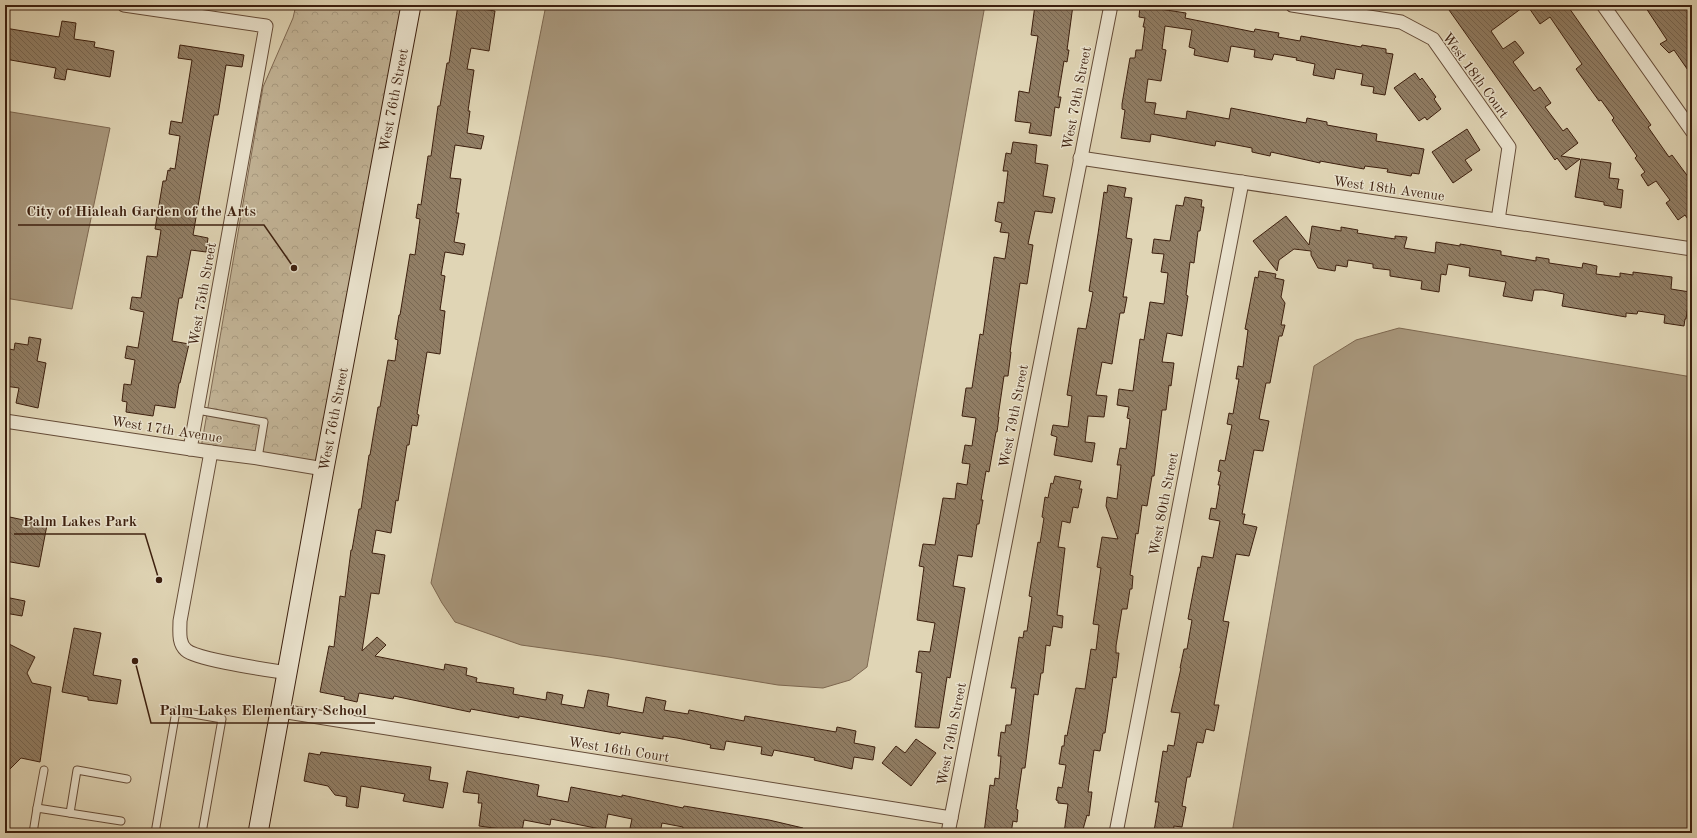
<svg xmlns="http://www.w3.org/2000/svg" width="1697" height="838" viewBox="0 0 1697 838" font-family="'Old Standard TT',serif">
<defs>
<pattern id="park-crowns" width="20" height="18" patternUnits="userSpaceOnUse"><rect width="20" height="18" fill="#c4b699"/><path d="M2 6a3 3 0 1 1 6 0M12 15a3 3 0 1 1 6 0" fill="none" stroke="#a99c83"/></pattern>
<pattern id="building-back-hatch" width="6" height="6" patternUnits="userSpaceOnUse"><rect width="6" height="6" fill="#917e65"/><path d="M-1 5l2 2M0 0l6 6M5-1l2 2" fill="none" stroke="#786752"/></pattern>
</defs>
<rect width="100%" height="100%" fill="#e0d5b5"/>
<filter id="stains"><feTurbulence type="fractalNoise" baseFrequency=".005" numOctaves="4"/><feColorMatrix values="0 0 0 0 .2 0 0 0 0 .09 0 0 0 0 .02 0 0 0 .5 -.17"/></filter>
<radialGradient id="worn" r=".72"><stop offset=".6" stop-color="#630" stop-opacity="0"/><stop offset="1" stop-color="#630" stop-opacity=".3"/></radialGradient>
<polygon fill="url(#park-crowns)" stroke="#806a54" points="296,5 405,5 319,469 201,448 263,87 293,18"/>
<g fill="#a8977c" stroke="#7d6750">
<polygon points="546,5 985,5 867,667 850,680 823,688 778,685 608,657 521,645 455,622 442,603 431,583"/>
<polygon points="5,111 110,128 72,309 5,298"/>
<polygon points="1399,328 1692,377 1692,833 1232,833 1314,366 1356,340"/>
</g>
<g fill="url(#building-back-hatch)" stroke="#3c1f0e">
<polygon points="458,5 495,11 489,51 471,48 467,69 474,70 468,111 470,111 467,133 484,136 481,149 455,145 450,178 461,179 456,213 459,213 454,242 465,244 463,255 445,252 441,275 445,276 440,310 445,311 440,354 427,352 417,414 419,415 417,426 412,425 409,445 407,445 398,501 396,500 391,533 376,530 372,553 385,555 379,594 371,593 362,651 377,637 386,645 375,656 444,670 445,664 467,668 466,675 477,678 476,682 514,688 513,694 546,700 547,692 563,695 561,704 584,708 588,690 609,694 607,706 643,713 646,697 666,701 664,710 688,714 689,710 744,721 745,716 836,732 837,727 856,731 854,743 875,747 873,760 854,757 852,769 814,760 815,758 774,750 772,756 761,754 762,747 726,741 724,750 710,748 711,745 677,738 663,736 663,739 621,732 620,734 519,716 519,718 471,709 470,712 394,696 393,699 359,693 357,702 344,699 345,697 320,692 329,646 334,647 340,596 345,597 351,550 352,550 359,509 361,509 369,455 370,455 378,407 380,407 388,360 395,361 398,340 395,339 399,315 400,315 410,254 415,255 420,219 416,218 418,204 421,205 428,156 431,156 438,106 440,106 447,63 449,63"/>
<polygon points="1035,5 1073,5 1067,50 1069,50 1067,62 1064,61 1058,97 1061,97 1059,108 1055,107 1051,136 1029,133 1031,123 1015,121 1019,91 1029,93 1038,36 1031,35"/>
<polygon points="1455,5 1526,5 1491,31 1503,49 1515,41 1520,47 1524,53 1513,62 1534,91 1540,87 1551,103 1545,107 1563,131 1567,128 1578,143 1561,156 1580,159 1566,170 1557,158 1555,160 1449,10"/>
<polygon points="1527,5 1567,5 1651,125 1648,127 1669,157 1672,155 1692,182 1692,225 1685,215 1678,220 1666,203 1670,200 1656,181 1648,186 1641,175 1645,172 1635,158 1637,156 1612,120 1614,118 1601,100 1599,101 1576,69 1582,64 1550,17 1540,24"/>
<polygon points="1644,5 1685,5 1692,15 1692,76 1674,50 1669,53 1660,44 1667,40"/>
<polygon points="1140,6 1186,13 1185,18 1254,32 1255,29 1279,33 1278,37 1300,41 1301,36 1361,47 1362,45 1386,49 1386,53 1393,54 1385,95 1373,93 1374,87 1361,85 1363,74 1336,69 1334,79 1313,75 1315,64 1296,60 1297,58 1274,54 1272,60 1254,57 1255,50 1231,46 1228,62 1194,55 1195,49 1189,47 1192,30 1165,26 1162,49 1166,50 1161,81 1148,79 1145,102 1156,103 1154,114 1186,119 1187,111 1229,119 1231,108 1306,123 1307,118 1327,122 1327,125 1377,134 1376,141 1424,149 1419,174 1412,173 1411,176 1387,172 1388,169 1365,166 1364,169 1320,161 1320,163 1271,152 1270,156 1252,152 1252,148 1216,141 1215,146 1151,134 1150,142 1121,138 1125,110 1122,109 1122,104 1130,58 1135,58 1136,50 1142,50 1145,27 1143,27 1145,18 1139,17"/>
<polygon points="62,21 76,23 74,39 95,42 94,47 114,51 110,77 67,69 65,80 54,78 56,68 5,59 5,28 59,37"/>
<polygon points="180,45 244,55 242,67 226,65 218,115 214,115 209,142 193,235 208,238 206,252 191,250 182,298 179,298 172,341 189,344 180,383 179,383 175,408 155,405 153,416 126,412 127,402 122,401 124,384 131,385 135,360 125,358 127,346 138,348 144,312 130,309 132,297 141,298 147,256 157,257 161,230 155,229 163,181 166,181 168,170 170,171 170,168 175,169 180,136 169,134 171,121 182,123 192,60 178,58"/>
<polygon points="1415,73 1420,80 1422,78 1436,97 1434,99 1441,109 1427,120 1425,117 1419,121 1394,88"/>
<polygon points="1467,129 1480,150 1465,160 1472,170 1453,183 1432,152"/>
<polygon points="1013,142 1037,145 1035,163 1048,165 1043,196 1055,198 1052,213 1035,211 1028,244 1033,245 1027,284 1020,283 1010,352 1011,352 1008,376 1004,376 998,417 999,417 997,432 996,432 989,472 986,471 981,500 983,500 979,524 977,524 972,557 958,555 953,586 965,588 950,678 947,677 939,728 915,727 922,673 916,672 919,651 930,652 935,623 917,620 924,567 919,566 923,544 935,545 943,498 955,499 957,483 967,485 970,464 962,463 965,445 972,446 976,418 962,416 966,388 972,388 980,334 983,335 994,257 1005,259 1009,233 1000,232 1002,223 995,221 998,202 1004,203 1008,171 1003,171 1006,153 1011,154"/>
<polygon points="1581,159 1611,163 1609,178 1619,179 1617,189 1623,190 1621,208 1604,205 1604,202 1575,197"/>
<polygon points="1108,185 1126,188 1124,197 1132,198 1126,238 1132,239 1123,297 1127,297 1124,313 1120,313 1112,364 1102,362 1096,395 1107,396 1104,417 1088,416 1085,442 1095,443 1092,462 1054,455 1057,437 1051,435 1053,425 1068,427 1072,396 1067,395 1078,328 1086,329 1093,292 1089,291 1098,234 1104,192 1107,193"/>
<polygon points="1185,197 1202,200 1201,207 1204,207 1200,231 1198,231 1194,263 1190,262 1186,295 1188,296 1182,336 1167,333 1162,362 1174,363 1171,386 1169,385 1166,410 1162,410 1154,476 1152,476 1147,506 1142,505 1138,534 1136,533 1130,575 1133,576 1132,589 1130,589 1127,609 1122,609 1116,646 1116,653 1119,653 1116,678 1113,677 1105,733 1103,733 1100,751 1094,750 1088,792 1092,792 1089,816 1087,815 1082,833 1064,833 1068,804 1058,803 1058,801 1056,800 1058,787 1062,788 1066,765 1059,764 1062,746 1064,746 1065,735 1067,736 1076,688 1085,689 1091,649 1096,650 1099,625 1093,624 1101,568 1097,567 1102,537 1118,539 1106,506 1107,497 1117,499 1121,465 1117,465 1120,448 1126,449 1130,419 1127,418 1129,407 1117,405 1119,389 1133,391 1140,339 1144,340 1150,302 1164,304 1168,273 1161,272 1164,254 1152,253 1154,239 1170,241 1176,205 1183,206"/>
<polygon points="1286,216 1309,245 1312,226 1341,231 1341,227 1358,230 1357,233 1395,239 1395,236 1407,237 1404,248 1435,253 1436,242 1460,246 1460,244 1501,251 1501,255 1536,261 1536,257 1549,259 1549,263 1582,268 1583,263 1597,266 1596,274 1620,277 1620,273 1633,275 1633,272 1672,277 1671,289 1690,292 1686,319 1685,319 1684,326 1664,323 1665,315 1638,311 1637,314 1626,313 1626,317 1562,306 1564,294 1543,290 1534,290 1532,301 1503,296 1506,282 1469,276 1470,268 1448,264 1446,275 1441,274 1439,292 1421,289 1422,281 1390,276 1390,270 1373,268 1373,264 1348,260 1347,267 1336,265 1335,271 1318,268 1311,255 1311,251 1294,249 1279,260 1277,271 1253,241"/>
<polygon points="1259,271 1276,274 1275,278 1284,280 1281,297 1285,303 1281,325 1285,325 1282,336 1279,336 1270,383 1266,383 1259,419 1269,421 1263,451 1254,450 1242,514 1245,514 1243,524 1257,527 1249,556 1236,554 1223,621 1229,622 1214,705 1219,705 1214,731 1206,729 1203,743 1197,742 1190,777 1187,777 1182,806 1186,807 1182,827 1174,826 1173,833 1154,831 1159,802 1155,802 1163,751 1167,752 1168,745 1174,746 1180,713 1171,712 1181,668 1180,668 1184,649 1187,649 1192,620 1188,619 1198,567 1200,568 1202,556 1213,558 1216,542 1220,521 1209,519 1211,508 1216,509 1220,485 1218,485 1221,472 1218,471 1220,460 1225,461 1232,425 1227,424 1229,413 1233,414 1239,379 1236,379 1238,366 1243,367 1248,330 1245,329 1255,277 1258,278"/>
<polygon points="29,337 41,339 37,361 46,363 38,408 16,403 19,388 5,386 5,348 14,350 15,343 28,345"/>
<polygon points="1055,476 1081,481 1079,489 1082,489 1078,508 1073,507 1070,523 1062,521 1058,547 1065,548 1057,615 1063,616 1062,628 1053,626 1050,646 1046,645 1043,673 1041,673 1038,695 1034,694 1025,768 1022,768 1016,809 1018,810 1017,822 1013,821 1011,833 984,833 990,785 994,786 995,778 999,779 1001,756 998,756 1001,732 1005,733 1006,725 1011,725 1016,688 1011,688 1013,677 1019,637 1023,638 1024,631 1027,631 1032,597 1029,596 1038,542 1040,543 1044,518 1042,517 1045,497 1048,498 1051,483 1053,484"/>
<polygon points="5,516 47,525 39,567 5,561"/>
<polygon points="5,597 25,601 22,616 5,613"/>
<polygon points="74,628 101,633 93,675 121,680 117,704 88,700 88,697 62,692"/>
<polygon points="5,642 35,657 27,673 32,683 51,687 40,762 21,758 5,774"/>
<polygon points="916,739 936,753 911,786 882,763 896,746 905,753"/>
<polygon points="321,752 431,767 429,780 448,783 443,808 403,801 405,794 361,786 358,808 346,806 347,797 335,795 328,786 304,781 309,753 320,755"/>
<polygon points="467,771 539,785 537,796 568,802 571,787 622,797 622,795 683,808 684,806 769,820 803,828 802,833 682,833 683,827 662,823 660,833 654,833 630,828 632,819 608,814 605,830 551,819 550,825 524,820 522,831 519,830 518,833 514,833 501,830 501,829 479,826 482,803 478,803 479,794 463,792"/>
</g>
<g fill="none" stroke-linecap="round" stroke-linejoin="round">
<defs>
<g id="lane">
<polyline points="197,410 264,422 258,458"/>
<polyline points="37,808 44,770"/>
<polyline points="70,813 77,770 127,779"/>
<polyline points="33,833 37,808 121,821"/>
<polyline points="155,833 176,711 222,719 202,833"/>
</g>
<g id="street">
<polyline points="124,5 266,26 190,449"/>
<polyline points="1292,5 1401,22 1433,39 1509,147 1498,220"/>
<polyline points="1603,5 1692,131"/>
<polyline points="1080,158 1692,249"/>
<polyline points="5,421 211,452 258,458 324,469"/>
<path d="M211,452L180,621C180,631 178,643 186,650C197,660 270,670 288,673"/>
<polyline points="281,711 951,818"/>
<polyline points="948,833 1111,5"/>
<polyline points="1116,833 1242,182"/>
</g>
<polyline id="secondary" points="258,833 324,469 411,5"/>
</defs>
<use href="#lane" stroke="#654c38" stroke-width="9"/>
<use href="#street" stroke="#654c38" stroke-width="15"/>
<use href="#secondary" stroke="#3c1f0e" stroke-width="21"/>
<use href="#lane" stroke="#ebe4cf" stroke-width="7"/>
<use href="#street" stroke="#ebe4cf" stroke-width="13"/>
<use href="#secondary" stroke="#ebe4cf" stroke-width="19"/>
</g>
<g text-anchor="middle" stroke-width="3" stroke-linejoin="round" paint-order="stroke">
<g font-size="14" fill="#3c1f0e" stroke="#ebe4cf">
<text transform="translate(1476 75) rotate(54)" y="5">West 18th Court</text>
<text transform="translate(1076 98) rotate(-79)" y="5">West 79th Street</text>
<text transform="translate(393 100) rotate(-79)" y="5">West 76th Street</text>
<text transform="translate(1389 188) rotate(8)" y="5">West 18th Avenue</text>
<text transform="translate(202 294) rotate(-80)" y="5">West 75th Street</text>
<text transform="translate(1013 416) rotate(-79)" y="5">West 79th Street</text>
<text transform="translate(333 419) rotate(-79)" y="5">West 76th Street</text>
<text transform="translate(167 429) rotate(9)" y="5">West 17th Avenue</text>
<text transform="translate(1163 504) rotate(-79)" y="5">West 80th Street</text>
<text transform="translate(951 734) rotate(-79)" y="5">West 79th Street</text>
<text transform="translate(619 749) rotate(9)" y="5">West 16th Court</text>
</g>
</g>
<path fill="none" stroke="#3c1f0e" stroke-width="1.5" d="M294 268L264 225H18M159 580L145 534H14M135 661L151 723H375"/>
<g fill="#3c1f0e" stroke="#ebe4cf" stroke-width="1.5">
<circle cx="294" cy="268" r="4"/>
<circle cx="159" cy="580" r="4"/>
<circle cx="135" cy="661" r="4"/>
</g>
<g font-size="15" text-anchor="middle" font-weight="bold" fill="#3c1f0e" stroke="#ebe4cf" stroke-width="3" stroke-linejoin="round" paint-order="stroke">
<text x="141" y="216">City of Hialeah Garden of the Arts</text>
<text x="80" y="526">Palm Lakes Park</text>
<text x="263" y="715">Palm Lakes Elementary School</text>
</g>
<rect width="1697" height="838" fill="none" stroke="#e0d5b5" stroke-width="20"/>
<rect x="6" y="6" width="1685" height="826" fill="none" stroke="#3c1f0e" stroke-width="2"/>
<rect x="10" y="10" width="1677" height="818" fill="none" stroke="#3c1f0e"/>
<rect width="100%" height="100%" filter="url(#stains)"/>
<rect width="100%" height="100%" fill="url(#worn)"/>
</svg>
